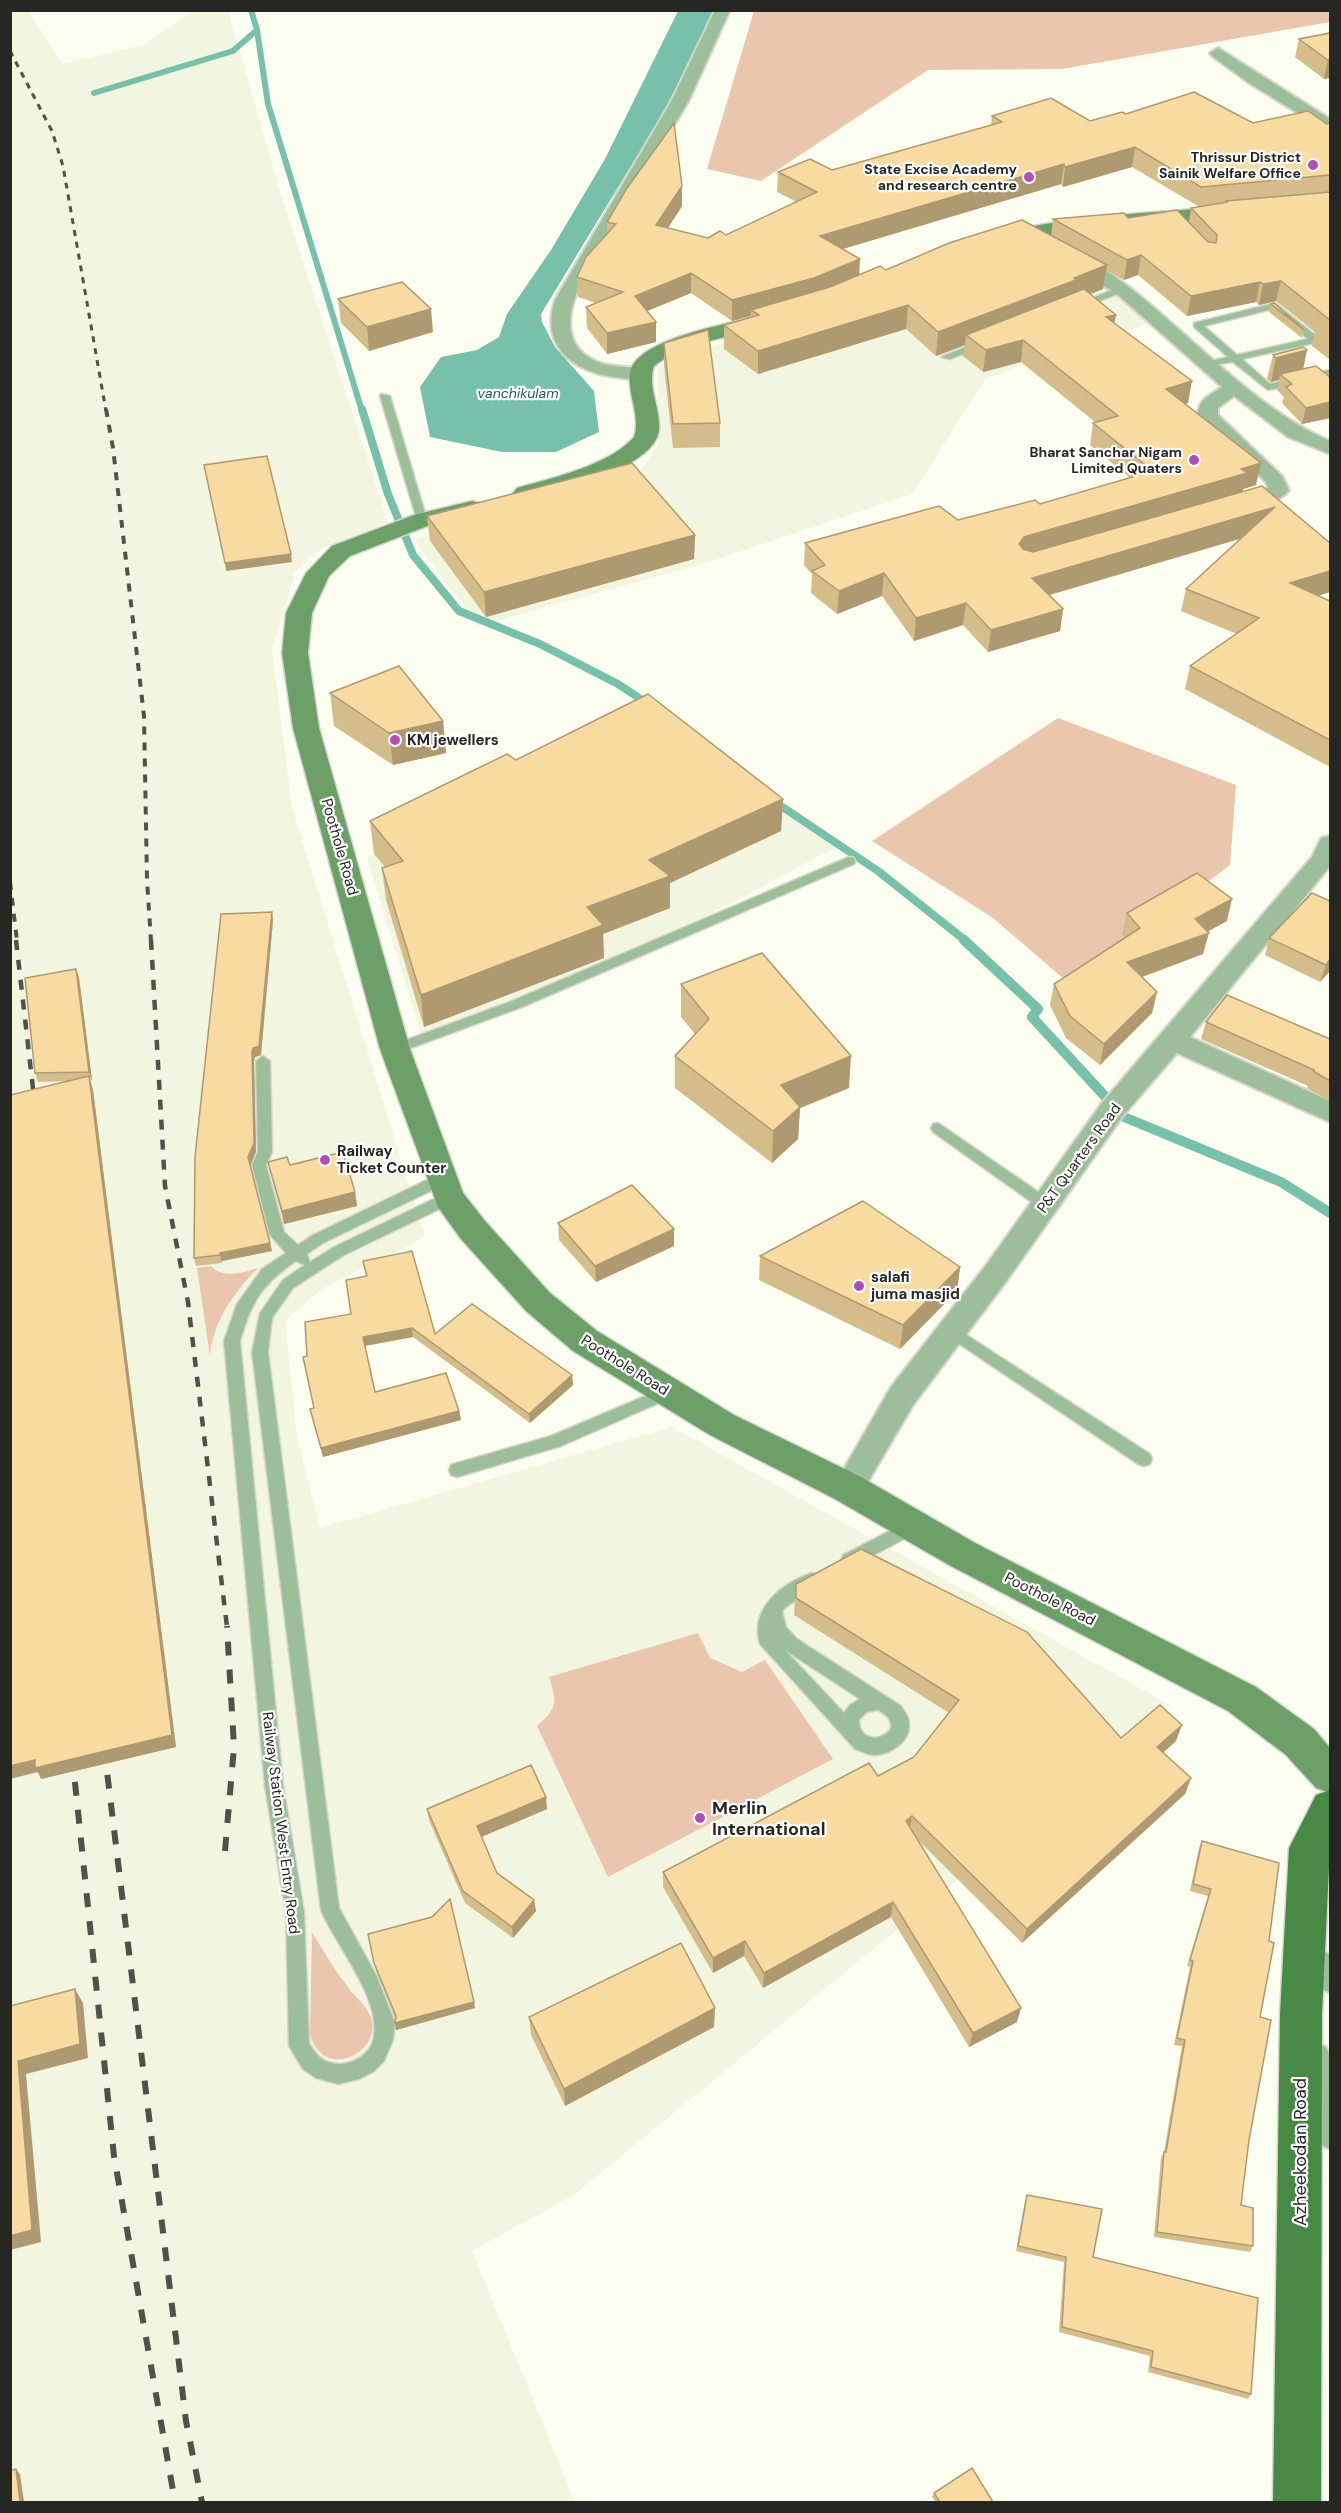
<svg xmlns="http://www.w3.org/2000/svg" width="1341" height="2513" viewBox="0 0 1341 2513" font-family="'DM Sans',sans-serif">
<rect width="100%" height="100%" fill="#fbfdf0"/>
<g fill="#f2f5e0">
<polygon points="11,11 29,11 62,64 143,45 193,11 228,11 282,198 388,522 322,548 295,572 272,649 292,808 425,1237 320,1290 285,1321 297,1437 320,1528 672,1427 1170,1705 575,2194 472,2251 575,2502 11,2502"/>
<polygon points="983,247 1113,288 1149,323 986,378 912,494 709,562 478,626 414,540 636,477 658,445 658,367 671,359 839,309"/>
<polygon points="650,713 715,770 840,845 636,953 422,1037 367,858"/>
</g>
<g fill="#ebc6ae">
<polygon points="754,11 1330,10 1330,22 1062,69 928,70 761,181 707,169"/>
<polygon points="1058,718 1236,785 1230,865 1192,894 1079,992 993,918 872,841"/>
<path d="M211,1266C223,1279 242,1273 258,1268C234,1293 213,1321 210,1356L197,1268Z"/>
<path d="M698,1633L710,1658L742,1672L765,1660L833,1759L608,1877L537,1726C558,1708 557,1702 549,1677Z"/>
<path d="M312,1932C323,1950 334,1969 347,1986C354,1996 365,2004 370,2015C386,2051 323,2084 310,2034Z"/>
</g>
<polygon fill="#78c0a9" points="678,11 714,11 707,28 662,115 541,314 542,322 555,347 594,391 599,432 556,452 502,452 430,437 420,387 441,357 477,350 499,337 507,314 551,250 605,159"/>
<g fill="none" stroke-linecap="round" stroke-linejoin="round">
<g stroke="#78c0a9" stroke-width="6">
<polyline points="257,30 268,104 362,411"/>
<polyline points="94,93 233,51 257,30 251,10"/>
</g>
<g stroke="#78c0a9" stroke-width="8">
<polyline points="362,409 388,494 413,555 459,611 540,644 618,684 651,706"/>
<polyline points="772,800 878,871 966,941"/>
</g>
<polyline stroke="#78c0a9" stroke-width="10" points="964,940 1038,1009 1032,1017 1124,1117 1281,1182 1330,1213"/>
<defs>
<g id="lane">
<polygon points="1122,286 1125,287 1125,291 1081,308 1073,306"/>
<path d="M1275,303L1330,347V355L1314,343L1242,359L1270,384L1330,370V376L1268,390L1233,362L1205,366V362L1228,357L1194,327V323ZM1273,309L1308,339L1237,355L1204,326Z"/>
<polygon points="983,340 988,343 986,345 950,359 941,357"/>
<polygon points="381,394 390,396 427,520 426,522 422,523 417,520 380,396"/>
<polygon points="849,857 854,858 855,861 854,864 522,1007 400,1052 395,1054 388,1049 390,1046 512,1001"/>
<path d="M263,1056L270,1061L272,1152L266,1165L284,1232L298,1245L313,1235L437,1175H447L449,1179L447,1183L323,1243L307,1254L310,1262L334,1247L444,1194H454L456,1198L454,1202L344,1255L293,1288L272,1318L268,1352L339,1908L377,1977L395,2023L393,2040L384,2061L373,2072L359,2079L338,2084L316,2078L303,2069L289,2046L286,1912L265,1786L224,1341L237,1304L262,1269L286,1253L270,1235L252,1165L258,1152L256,1061ZM296,1261L305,1265L283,1280L260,1313L252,1352L321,1910C336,1946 380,1996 374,2036C372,2056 347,2069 328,2062C319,2059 314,2051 309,2043L304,1912L283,1786L240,1341C252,1301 261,1285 296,1261Z"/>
<polygon points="938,1123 1050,1200 1052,1204 1050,1208 1040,1208 933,1132 931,1128 933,1124"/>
<polygon points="951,1325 1150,1454 1152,1459 1150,1464 1144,1466 1138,1464 946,1335 943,1331 946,1327"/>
<polygon points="669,1386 675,1388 677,1392 675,1396 561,1446 457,1477 451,1475 449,1470 451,1465 457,1463 551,1436"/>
<polygon points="913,1519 919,1521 921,1526 919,1531 855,1565 849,1567 843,1565 841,1560 843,1555"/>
<path d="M812,1573L818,1575L820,1580C816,1590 791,1601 782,1611L786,1627L797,1639L901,1706C904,1711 909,1717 909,1723C911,1741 890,1755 874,1755C868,1755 861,1751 855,1749L760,1644C749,1609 782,1583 812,1573ZM785,1650L860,1699L850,1705L844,1713ZM878,1710C886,1715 892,1718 891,1729C880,1743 859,1740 859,1720L867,1712Z"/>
</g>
<g id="street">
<path d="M715,10H730L689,100L586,274C569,304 557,345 598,362C611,367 626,367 640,368L647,370L650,374L647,378C636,381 625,378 614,377C572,371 540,346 555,300L672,100Z"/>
<polygon points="1218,48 1330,119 1330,131 1324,129 1249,83 1212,56 1210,53"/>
<path d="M1073,256C1106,264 1143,298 1168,320C1219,364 1269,415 1330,441V454L1288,437L1234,396L1218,408V415L1282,476L1289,490C1280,503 1244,514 1229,510L1226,506L1229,502L1268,488L1266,482L1198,416C1198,399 1209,396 1222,387L1116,293L1067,265L1064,261L1067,257Z"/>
<polygon points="1330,836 1330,866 1190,1037 1330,1101 1330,1122 1177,1053 1122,1117 1007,1280 913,1405 859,1497 848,1501 837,1497 833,1488 891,1387 987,1264 1102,1103 1312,857 1321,838"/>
<path d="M1304,1942L1330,1955V1992C1312,1987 1294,1977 1286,1959L1291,1947Z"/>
<polygon points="1313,2041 1326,2047 1330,2057 1330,2149 1317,2143 1311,2130 1294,2060 1300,2047"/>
</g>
<g id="secondary">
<path d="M1233,206L1240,208L1243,212L1240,216L1127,227L1020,240L999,245L992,243L989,239L992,235C1070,215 1153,213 1233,206Z"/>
<path d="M766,315L774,316L777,321L774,326C735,336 686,341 654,366C647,387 661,409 659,430C655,468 557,492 525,500L517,498L513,493L517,488C552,478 610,465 634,437C641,416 627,394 630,373C635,338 736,322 766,315Z"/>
<polygon points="472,501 480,503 484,508 480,513 430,525 350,556 329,576 312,613 308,653 319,728 410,1049 463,1193 485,1221 550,1293 597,1331 734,1415 861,1477 975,1543 1256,1687 1314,1729 1330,1748 1330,1793 1316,1788 1286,1755 1228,1711 949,1565 835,1499 710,1435 573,1351 526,1311 461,1239 438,1207 380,1049 293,728 282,653 286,613 306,573 332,546 414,515"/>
</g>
<polygon id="primary" points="1330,1790 1330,1847 1322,2014 1321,2502 1273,2502 1280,2014 1289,1848 1316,1795"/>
</defs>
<use href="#lane" stroke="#d5d6cb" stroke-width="3"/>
<use href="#street" stroke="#d5d6cb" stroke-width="4"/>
<use href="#secondary" stroke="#d5d6cb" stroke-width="3"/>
<use href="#primary" stroke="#d5d6cb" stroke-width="3"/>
<use href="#lane" fill="#9dbe9a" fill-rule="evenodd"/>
<use href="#street" fill="#9dbe9a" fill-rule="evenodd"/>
<use href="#secondary" fill="#6d9f69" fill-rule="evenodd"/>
<use href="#primary" fill="#498946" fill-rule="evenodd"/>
<polyline stroke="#50514b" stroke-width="3" stroke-dasharray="6 6" stroke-linecap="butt" points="10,51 52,131 63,166 106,411"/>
<g stroke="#50514b" stroke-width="4" stroke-dasharray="8 8" stroke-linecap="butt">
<polyline points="106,409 113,448 144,716 147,880 151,941"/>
<polyline points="10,882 17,941"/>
</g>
<g stroke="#50514b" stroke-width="4.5" stroke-dasharray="10 10" stroke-linecap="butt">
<polyline points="16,940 35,1106"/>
<polyline points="151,940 165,1186 188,1302 227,1627"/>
</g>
<g stroke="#50514b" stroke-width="6" stroke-dasharray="14 14" stroke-linecap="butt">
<polyline points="104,1747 186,2421 202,2502"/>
<polyline points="72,1754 114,2156 175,2502"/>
<polyline points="225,1851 234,1747 227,1626"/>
</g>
</g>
<g fill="#d5bc8b" fill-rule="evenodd">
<polygon points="1330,33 1330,78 1324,79 1295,57 1299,39"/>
<path d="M1126,114L1253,123L1327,124L1330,123V360L1312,346L1315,332L1276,301L1259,305L1256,302L1187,316L1138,275L1124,280L1106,270L1103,289L1090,294L1114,323L1188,403L1185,404L1256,485L1243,489V491L1330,543V592L1318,596L1330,601V767L1185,689L1190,666L1237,634L1181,611L1186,589L1241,538L1049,595L1063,609L1060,631L988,652L963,625L914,641L882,596L837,614L811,593L812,574L804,565L805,543L958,520L1040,504L1130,478L1090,445L1093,423L1095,422L1021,362L983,372L963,356L965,345L936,356L906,329L758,374L724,349V325L751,317V316L732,321L691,293L647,311L656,342L607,354L587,328L586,307L596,303L578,297L577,277L607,234V222L682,206L668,228L708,238L726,235L797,202L777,192L778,172L832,170L991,125L992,116L1090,121ZM1132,167L1198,206H1207L1191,208L1189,222L1128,218L1053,219L1051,236L886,270L859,275L843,249L1061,184L1063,187Z"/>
<polygon points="338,299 433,332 369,351 341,323"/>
<polygon points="1271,304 1304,330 1302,338 1269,312"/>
<polygon points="664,343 720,423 720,447 673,448 664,366"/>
<polygon points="1307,350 1303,369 1330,377 1330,418 1302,424 1282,403 1284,397 1277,390 1279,380 1271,382 1267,379 1273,355"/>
<polygon points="427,516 695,535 694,559 486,617 430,541"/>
<polygon points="330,693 443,721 446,753 393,765 334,726"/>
<polygon points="516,760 783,799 781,831 670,883 670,908 603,934 604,958 424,1027 386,900 382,868 385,867 374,854 370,821"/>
<polygon points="1330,901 1330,971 1320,982 1265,955 1269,938"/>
<polygon points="1127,913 1227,921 1207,931 1203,954 1142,977 1157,992 1152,1013 1100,1065 1066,1038 1050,1005 1054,984 1125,938 1122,934"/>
<polygon points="273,920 261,1055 255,1057 254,1061 256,1152 250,1165 272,1251 222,1261 222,1263 196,1266 194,1258"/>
<polygon points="79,978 92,1080 90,1080 93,1090 176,1747 41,1779 38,1772 70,1081 38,1082 35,1073"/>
<polygon points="681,984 849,1088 800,1108 798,1139 772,1163 675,1088 675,1056 695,1034 681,1017"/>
<polygon points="1206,1022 1330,1039 1330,1101 1307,1088 1308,1086 1201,1039"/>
<polygon points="268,1162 290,1165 355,1192 357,1206 284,1224"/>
<polygon points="558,1223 674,1246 596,1282 559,1240"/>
<polygon points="760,1256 960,1267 957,1291 900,1349 759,1280"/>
<polygon points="363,1261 435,1334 572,1375 573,1385 530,1423 413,1337 365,1346 375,1392 459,1411 461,1420 323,1457 310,1409 314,1408 307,1356 351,1314 366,1276"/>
<polygon points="796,1584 1121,1738 1176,1741 1163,1753 1191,1778 1185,1794 1022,1943 916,1838 1017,2022 969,2047 891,1917 763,1988 744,1956 713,1973 663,1887 663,1872 878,1776 914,1757 949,1713 794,1615"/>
<polygon points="427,1809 547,1809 481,1837 497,1873 534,1900 536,1911 513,1938 465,1903 429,1820"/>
<polygon points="1202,1841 1269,1941 1260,2017 1249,2140 1241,2205 1253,2246 1250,2252 1154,2237 1161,2158 1164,2152 1182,2046 1174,2045 1190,1967 1187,1966 1208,1896 1190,1891 1199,1848"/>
<polygon points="368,1934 474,2002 475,2008 396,2030 395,2023 395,2018 376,1970"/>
<polygon points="715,2008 714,2027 565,2106 531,2035 529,2017"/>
<polygon points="1027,2195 1093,2257 1251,2394 1248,2399 1148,2372 1150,2356 1059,2332 1064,2262 1016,2251 1025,2201"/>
<polygon points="934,2493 993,2502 936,2502 932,2497"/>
</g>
<g fill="#ae9971">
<polygon points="1330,59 1330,78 1324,79 1328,60"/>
<polygon points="1135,147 1132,167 1063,187 1065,167"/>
<polygon points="1064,164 1061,184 819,256 820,236"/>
<polygon points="682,186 682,206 657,245 656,225"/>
<polygon points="1141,255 1138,275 1124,280 1127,260"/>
<polygon points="860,259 859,279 751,310 751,316 732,321 732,300"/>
<polygon points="1107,265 1103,289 1073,301 966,335 965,345 936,356 938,332"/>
<polygon points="691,273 691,293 635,316 635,296"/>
<polygon points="1281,281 1276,301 1259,305 1263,284"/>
<polygon points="1260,282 1256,302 1187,316 1191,296"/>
<polygon points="908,305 906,329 758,374 758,351"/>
<polygon points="431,309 433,332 369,351 367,327"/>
<polygon points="1116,315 1112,336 1106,317"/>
<polygon points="656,322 656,342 607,354 607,333"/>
<polygon points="1023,340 1021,362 983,372 986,350"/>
<polygon points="1307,350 1302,374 1280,374 1279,380 1271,382 1276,358"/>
<polygon points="1192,381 1188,403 1162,411 1166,389"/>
<polygon points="1330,402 1330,418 1302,424 1306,408"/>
<polygon points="1261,463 1256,485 1243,489 1242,496 1021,560 1019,544 1024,537"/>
<polygon points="1275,507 1270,530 1029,601 1032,578"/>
<polygon points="695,535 694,559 486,617 484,592"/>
<polygon points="291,554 292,562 226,571 225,563"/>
<polygon points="1330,571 1330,592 1284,606 1290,583"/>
<polygon points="884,573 882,596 837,614 839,591"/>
<polygon points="966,603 963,625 914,641 916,618"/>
<polygon points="1063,609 1060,631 988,652 991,630"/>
<polygon points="443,721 446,753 393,765 389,733"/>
<polygon points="783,799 781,831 670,883 670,908 603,934 604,958 424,1027 421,995 587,907 649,860"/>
<polygon points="1232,899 1227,921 1196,938 1209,933 1203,954 1123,984 1127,962 1195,919"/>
<polygon points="272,912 273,920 261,1055 255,1057 254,1061 256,1152 250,1166 248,1157 252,1052"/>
<polygon points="1330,959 1330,971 1320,982 1326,965"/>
<polygon points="76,969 79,978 92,1080 89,1072"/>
<polygon points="1157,992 1152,1013 1100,1065 1104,1044"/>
<polygon points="851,1056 849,1088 800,1108 798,1139 772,1163 773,1131 781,1085"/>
<polygon points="89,1076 93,1090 176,1747 41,1779 38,1772 10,1779 10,1766"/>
<polygon points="355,1192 357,1206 284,1224 282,1211"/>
<polygon points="674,1229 674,1246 596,1282 595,1266"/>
<polygon points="270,1243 272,1251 222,1261 222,1263 220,1253"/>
<polygon points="960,1267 957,1291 900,1349 903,1325"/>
<polygon points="412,1328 413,1337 364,1346 363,1337"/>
<polygon points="572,1375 573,1385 530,1423 529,1414"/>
<polygon points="459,1411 461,1420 323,1457 321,1448"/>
<polygon points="1182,1725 1176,1741 1151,1763 1157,1747"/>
<polygon points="1191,1778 1185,1794 1022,1943 1027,1929"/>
<polygon points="546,1797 547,1809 479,1838 477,1826"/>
<polygon points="912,1816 909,1832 906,1821"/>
<polygon points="534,1900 536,1911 513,1938 512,1927"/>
<polygon points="893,1902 891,1917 763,1988 764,1973"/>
<polygon points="745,1941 744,1956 713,1973 713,1958"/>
<polygon points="75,1989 83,2003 88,2058 26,2074 41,2242 10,2250 18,2061"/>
<polygon points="474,2002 475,2008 396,2030 395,2023"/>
<polygon points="715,2008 714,2027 565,2106 564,2089"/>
<polygon points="1021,2008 1017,2022 969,2047 973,2033"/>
<polygon points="16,2469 20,2474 24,2502 20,2502"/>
</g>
<g fill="#f8dba2" stroke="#ae9971" stroke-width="1.5">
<polygon points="1330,33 1330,59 1328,60 1299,39"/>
<polygon points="1194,92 1253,123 1308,111 1327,124 1330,123 1330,175 1201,187 1135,147 1065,167 1064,164 820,236 860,259 814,278 732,300 691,273 635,296 656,322 607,333 586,307 623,292 577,277 586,257 616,224 607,222 627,188 674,123 682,186 656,225 708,238 720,231 726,235 817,192 778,172 810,159 832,170 1002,122 992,116 1051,98 1090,121 1122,112 1126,114"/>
<polygon points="1330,192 1330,320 1281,281 1263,284 1260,282 1191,296 1141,255 1127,260 1053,219 1124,213 1128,218 1177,210 1208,242 1216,243 1217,235 1191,208 1228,202 1225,201"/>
<polygon points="1022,220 1107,265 1074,278 1076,280 938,332 908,305 758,351 724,325 759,315 751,310 830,287 880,266 886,270 949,243"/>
<polygon points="402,282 431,309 367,327 338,299"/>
<polygon points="1084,289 1116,315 1106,317 1192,381 1166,389 1261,463 1241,469 1247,473 1024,537 1019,544 1023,549 1033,552 1262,486 1330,543 1330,571 1290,583 1330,601 1330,740 1190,666 1259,618 1186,589 1275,507 1032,578 1063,609 991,630 966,603 916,618 884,573 839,591 812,571 825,565 805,543 939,506 958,520 1035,500 1040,504 1153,471 1093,423 1118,416 1023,340 986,350 966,335"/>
<polygon points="1274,303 1304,330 1271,304"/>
<polygon points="708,330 720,423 673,424 664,343"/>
<polygon points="1303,347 1307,350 1276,358 1273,355"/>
<polygon points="1316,366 1330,377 1330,402 1306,408 1286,387 1292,384 1280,374"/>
<polygon points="267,456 291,554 225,563 204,465"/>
<polygon points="632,463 695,535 484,592 427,516"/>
<polygon points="399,666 443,721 389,733 330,693"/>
<polygon points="648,694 783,799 649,860 670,876 587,907 603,925 421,995 382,868 403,861 370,821 507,754 516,760"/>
<polygon points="1197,873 1232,899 1195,919 1209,933 1127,962 1157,992 1104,1044 1070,1016 1054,984 1140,928 1127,913"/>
<polygon points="1312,893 1330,901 1330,959 1326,965 1269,938"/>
<polygon points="272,912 259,1046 253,1048 252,1052 254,1143 248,1157 270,1243 220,1253 220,1255 194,1258 195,1157 221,914"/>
<polygon points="762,953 851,1056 781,1085 800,1107 773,1131 675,1056 709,1019 681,984"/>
<polygon points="76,969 89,1072 35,1073 25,978"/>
<polygon points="1227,995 1330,1039 1330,1081 1313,1071 1314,1070 1206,1022"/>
<polygon points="89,1076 172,1735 35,1768 35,1760 10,1766 10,1095"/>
<polygon points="343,1152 355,1192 282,1211 268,1162 287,1157 290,1165"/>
<polygon points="632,1185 674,1229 595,1266 558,1223"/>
<polygon points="863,1201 960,1267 903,1325 760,1256"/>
<polygon points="412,1251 435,1334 472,1304 572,1375 529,1414 412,1328 363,1337 375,1392 446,1373 459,1411 321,1448 310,1409 314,1408 303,1357 307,1356 305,1322 351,1314 346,1280 367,1276 363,1261"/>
<polygon points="861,1549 1027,1632 1121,1738 1160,1705 1182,1725 1157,1747 1191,1778 1027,1929 912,1816 906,1821 1021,2008 973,2033 893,1902 764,1973 745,1941 713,1958 663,1872 869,1763 878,1776 914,1757 959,1700 796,1598 796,1584"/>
<polygon points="531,1765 546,1797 477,1826 497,1873 534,1900 512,1927 463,1891 427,1809"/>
<polygon points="1202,1841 1279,1863 1269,1941 1274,1943 1260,2017 1271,2020 1249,2140 1241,2205 1253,2208 1253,2246 1157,2232 1164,2152 1166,2152 1185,2040 1177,2038 1193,1961 1190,1960 1211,1889 1193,1884"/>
<polygon points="450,1899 474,2002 395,2023 396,2016 374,1963 368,1934 432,1917"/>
<polygon points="681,1943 715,2008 564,2089 529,2017"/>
<polygon points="75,1989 80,2044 18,2061 32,2230 10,2236 10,2006"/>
<polygon points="1027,2195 1102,2209 1093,2257 1258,2298 1251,2394 1151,2367 1153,2351 1062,2327 1066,2257 1018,2246"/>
<polygon points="972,2468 993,2502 940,2502 934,2493"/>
<polygon points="16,2469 20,2502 10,2502 10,2471"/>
</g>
<g fill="#b24db2" stroke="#fff" stroke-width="2">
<circle cx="1313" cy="165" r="6"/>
<circle cx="1029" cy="177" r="6"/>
<circle cx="1194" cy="460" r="6"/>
<circle cx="395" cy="740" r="6"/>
<circle cx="325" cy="1160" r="6"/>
<circle cx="859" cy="1286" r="6"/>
<circle cx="700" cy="1818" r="6"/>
</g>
<g text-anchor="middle" stroke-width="4.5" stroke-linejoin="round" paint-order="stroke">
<g font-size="14" font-weight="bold" fill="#262722" stroke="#fff" text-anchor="end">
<text x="1301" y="162">Thrissur District<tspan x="1301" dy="16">Sainik Welfare Office</tspan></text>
<text x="1017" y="174">State Excise Academy<tspan x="1017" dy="16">and research centre</tspan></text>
<text x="1182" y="457">Bharat Sanchar Nigam<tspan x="1182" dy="16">Limited Quaters</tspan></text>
</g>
<g font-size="14" font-style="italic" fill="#225c4c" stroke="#fff">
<text x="518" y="398">vanchikulam</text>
</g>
<g font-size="15" font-weight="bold" fill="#262722" stroke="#fff" text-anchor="start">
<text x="407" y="745">KM jewellers</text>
<text x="337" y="1156">Railway<tspan x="337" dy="17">Ticket Counter</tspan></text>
<text x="871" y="1282">salafi<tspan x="871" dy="17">juma masjid</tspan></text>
</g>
<g font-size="15" fill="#262722" stroke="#fff">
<text transform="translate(340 847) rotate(74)" y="5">Poothole Road</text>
<text transform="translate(1079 1158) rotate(-54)" y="5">P&amp;T Quarters Road</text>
<text transform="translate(625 1365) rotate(32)" y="5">Poothole Road</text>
<text transform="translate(1050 1599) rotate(27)" y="5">Poothole Road</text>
<text transform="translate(281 1823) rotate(83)" y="5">Railway Station West Entry Road</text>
</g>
<g font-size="18" font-weight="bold" fill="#262722" stroke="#fff" text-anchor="start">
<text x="712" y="1814">Merlin<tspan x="712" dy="21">International</tspan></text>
</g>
<g font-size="18" fill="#262722" stroke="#fff">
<text transform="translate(1300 2152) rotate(-90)" y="6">Azheekodan Road</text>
</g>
</g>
<rect width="1341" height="2513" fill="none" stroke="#262722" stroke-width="24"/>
</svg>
